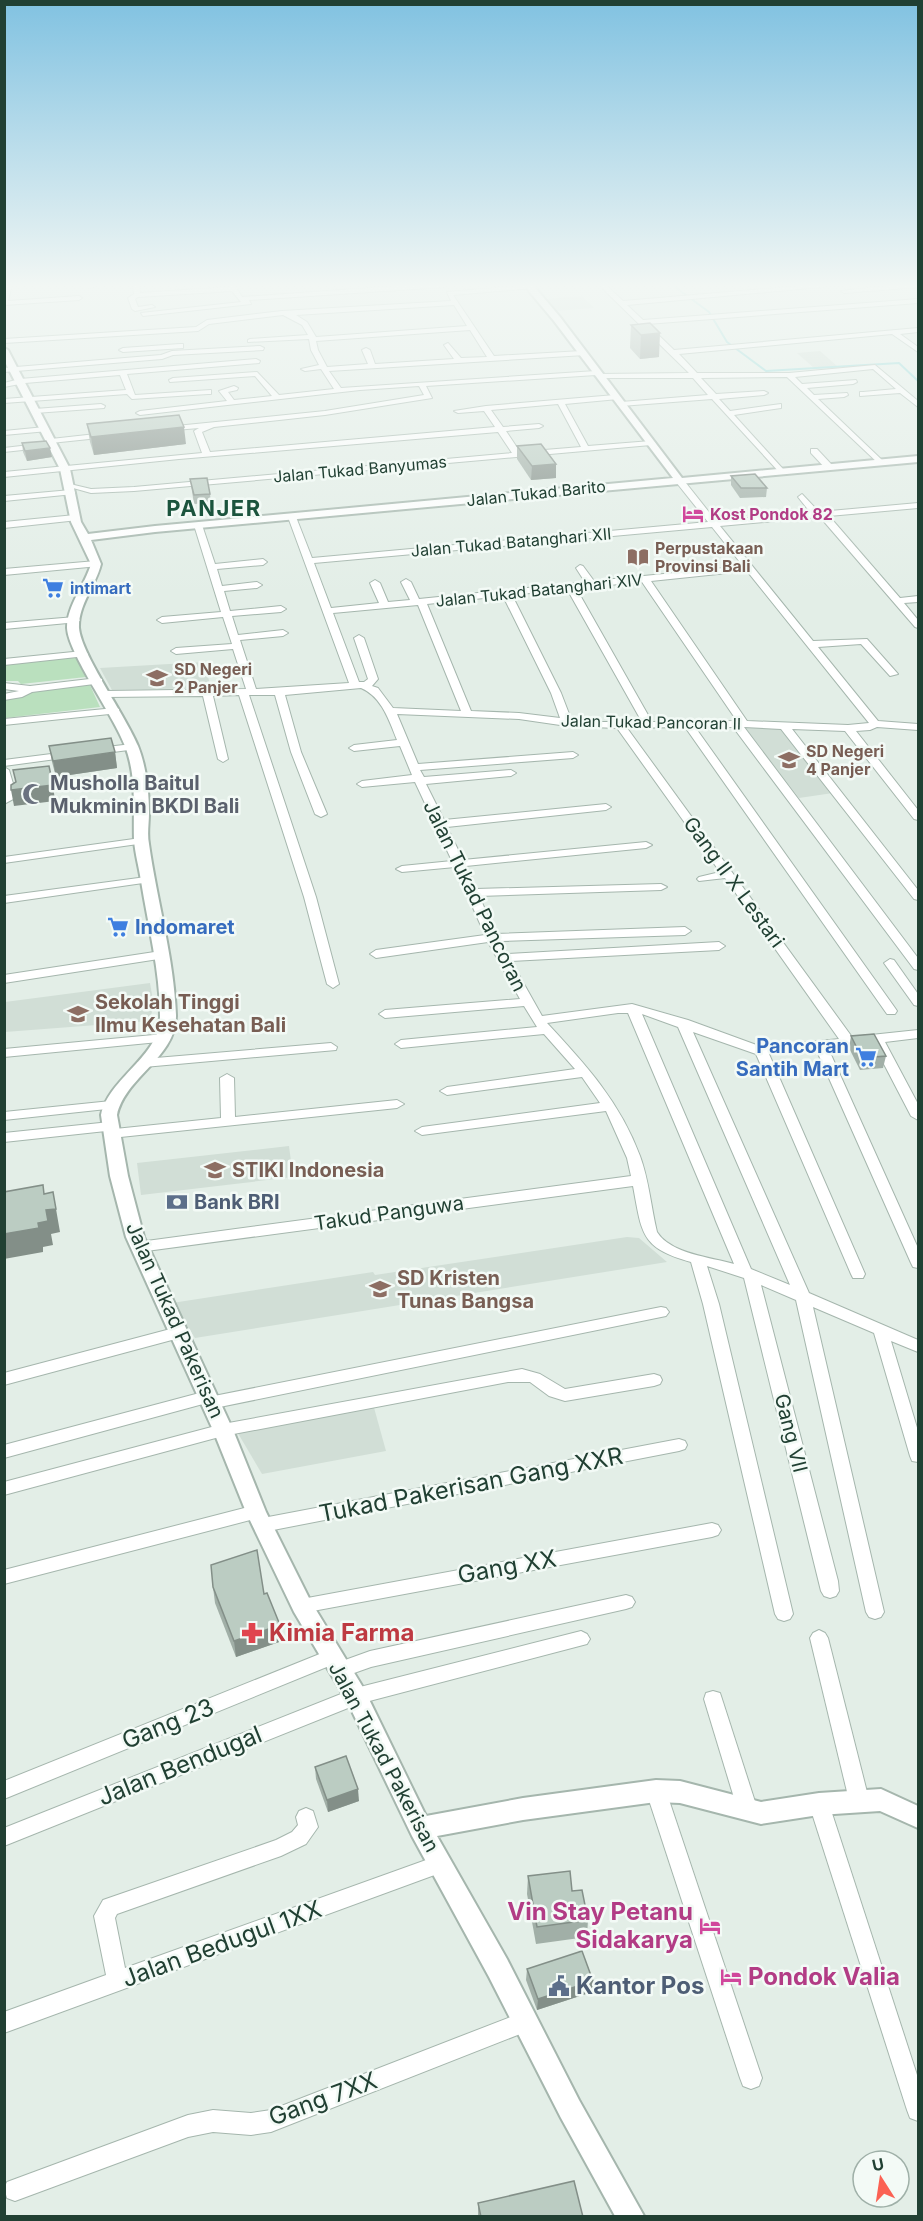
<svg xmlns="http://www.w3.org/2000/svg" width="923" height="2221" viewBox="0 0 923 2221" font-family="Inter,sans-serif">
<rect width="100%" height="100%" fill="#e3eee7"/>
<g fill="#d1ded6">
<polygon points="582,296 594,308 556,311 545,299"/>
<polygon points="820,351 837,366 814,368 797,353"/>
<polygon points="204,662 211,688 112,690 100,668"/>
<polygon points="743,725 782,726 833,793 799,798"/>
<polygon points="150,983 154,1006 149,1021 5,1032 5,1002"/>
<polygon points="289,1146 293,1177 141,1195 137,1163"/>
<polygon points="627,1237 639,1238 667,1262 195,1338 172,1303 373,1272 375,1275"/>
<polygon points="373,1404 386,1451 262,1474 236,1430"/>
</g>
<g fill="#bae0be">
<polygon points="75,655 86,677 21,684 18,681 5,681 4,662"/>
<polygon points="89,683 100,707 5,718 4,697"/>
</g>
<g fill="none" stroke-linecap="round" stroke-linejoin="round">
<polyline stroke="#87d6d6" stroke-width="2" points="671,284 709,312 727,342 766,371 899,363 918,381"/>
<defs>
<g id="minor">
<polygon points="6,284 12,284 8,301 79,296 82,298 79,300 4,305"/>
<polygon points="86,284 92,284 93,287 88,288"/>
<polygon points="133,284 139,284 140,293 230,287 228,284 234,284 242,297 425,284 447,285 444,287 249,300 251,304 143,316 141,313 241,302 232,291 138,297 135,299 138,307 152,305 155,307 135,311 132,309 128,298 134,294"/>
<path d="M598,284H605L623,301L823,284L841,285L627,305L643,320L918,299V303L647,324L674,350L918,328V332L900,334L918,347V352L892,334L679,354L697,373H789L875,365L918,401V407L900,393L860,396V392H863L896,389L873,369L795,377L802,384L856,380L857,382L853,384L807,388L814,395L847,393L848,395L844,397L818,399L882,460V464H879L787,377L701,378L716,394L764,391L768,393L764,395L719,399L730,411L781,404V408L734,415L783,469V473H780L712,399L621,406L617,404L621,402L708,395L693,378H599L596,375L426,386L432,398L325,415L214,427L202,432L210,452L495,427L484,411L458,413L454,411L486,406L615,395H618V399L565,404L588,446L651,441L655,443L651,445L134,491L91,493L66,486L70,484L91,489L134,487L512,453L498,432L179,459L4,477V472L202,453L194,431L199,428L163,431V427H166L325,411L424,395L419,386L360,390L140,415L136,413L140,411L227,401L219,391L234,386L238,388L237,390L228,392L234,400L272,396L255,376L170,382L169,380L173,378L257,372L279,395L334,389L321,369L305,371L301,369L319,365L311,350L309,339L248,342V340L250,339L308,335L302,325L283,315L209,324L198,331L4,343V339L196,327L207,320L282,311L451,301L447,292L530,285L532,288L453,295L494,356L582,351H585V355L329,371L341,388L596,371L599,374L689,373ZM454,305L467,326L316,337L307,322L296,315ZM470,330L487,357L461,358L448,343L444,345L454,359L375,364L370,350L366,348L362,350L368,364L327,367L318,350L316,341ZM558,404L581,447L520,452L506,431L539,428L543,426L539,424L503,427L491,410Z"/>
<polygon points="902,284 918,284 918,287 844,293 841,291"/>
<polygon points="180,344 183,344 183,348 123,352 119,350 123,348"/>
<polygon points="260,346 264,348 263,350 173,355 162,359 4,372 4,368 161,355 172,351"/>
<polygon points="256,359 260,361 259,363 127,374 135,395 211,390 211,394 208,394 132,399 127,394 4,403 4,399 126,390 120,375 25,383 4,387 4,383 20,379"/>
<polygon points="101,404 105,406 104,408 35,413 31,411 35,409"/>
<polygon points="45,427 49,429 48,431 4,435 4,431"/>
<polygon points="105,433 109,435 108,437 51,443 47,441 51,439"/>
<polygon points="38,444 41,444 41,448 4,452 4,448"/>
<polygon points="811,449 817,449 832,465 832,469 826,469 811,453"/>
<path d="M676,478H682L716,521L810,512L798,497L802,494L819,512L918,503V508L829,516L900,598L918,596V602L904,603L918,620V628L915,627L820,517L720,526L813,641L867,639L898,674L890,676L861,644L818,647L878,721L918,724V730L877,727L870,730L856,731L918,810V820L914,819L845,731L792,729L918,890V900L914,899L781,729L744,727L918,958V970L914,969L733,727H695L895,1008L897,1011L895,1014H887L685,727L627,728L852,1037L918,1030V1038L885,1042L918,1104V1120L911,1116L873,1043L828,1048L918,1248V1268L913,1267L911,1263L816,1049L769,1054L865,1274L863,1278H853L851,1274L756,1054L693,1032L809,1293L918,1340V1352L891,1341L918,1431V1462L912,1461L910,1456L874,1333L813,1307L884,1612L881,1617L875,1619L869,1617L866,1612L796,1300L761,1285L838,1581L839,1591L836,1596L830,1598L824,1596L821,1591L744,1278L707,1266L719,1304L793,1614L790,1619L784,1621L778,1619L775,1614L703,1304L691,1262C640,1248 642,1233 633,1186L139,1252L134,1251L132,1247L134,1243L139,1242L631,1176L627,1158L606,1111L422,1135L415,1131L422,1127L600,1103L582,1077L447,1095L440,1091L447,1087L575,1069L544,1034L401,1048L395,1044L401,1040L537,1027L524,1006L385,1018L379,1014L385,1010L520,999L488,942L376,958L370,954L376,950L485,935L455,867L402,872L396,869L402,866L452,861L415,782L362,787L357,784L362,781L412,775L400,746L354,751L349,748L354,745L397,740C389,720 382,697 361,688L285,695L301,752L327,814L321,817L315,814L291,752L275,695H249L316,897L339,984L333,988L327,984L304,897L239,695L213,696L228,759L223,762L218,759L203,696L106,697L101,694L106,691L246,689L233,649L176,654L171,651L176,648L232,644L223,617L162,623L157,620L162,617L221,612L194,525L195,523L202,525L215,564L263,559L267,562L263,565L217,569L222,586L257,582L262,585L257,588L224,591L230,611L281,606L286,609L281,612L232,616L238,635L283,630L288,633L283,636L240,640L256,689L349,683L288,517L289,515L296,517L312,558L708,522L676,482ZM712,527L743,566L594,581L583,566L580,565L576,568L585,582L419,599L411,582L406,579L401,582L410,600L388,602L380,583L375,580L370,583L379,603L331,608L314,563ZM747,571L869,723L848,725L747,721L651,581ZM642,582L737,721L652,722L576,588ZM567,589L642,722H593L571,719L561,693L512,595ZM503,596L551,693L560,718L519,713L471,711L427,604ZM418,605L461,711L393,708L378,688L372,686L378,679L364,638L359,635L354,638L368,679L364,682H359L333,613ZM397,714L519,719L567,726L617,728L720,872L699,877L697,879L699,881L725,878L839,1039L762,1047L688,1020L632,1004L542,1016L511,961L719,950L725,946L719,942L507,954L500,941L685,935L691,931L685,927L496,934L479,896L661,890L667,887L661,884L476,889L466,866L646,848L652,845L646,842L463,860L447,827L606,810L611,807L606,804L444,820L426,784L511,776L516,773L511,770L424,777L420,770L573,758L578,755L573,752L418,764ZM618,1013H628L734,1264C710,1257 671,1254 657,1232C651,1207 649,1180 640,1156C620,1102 586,1065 547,1023ZM642,1014L678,1027L790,1285L751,1269Z"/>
<polygon points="71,490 75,492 74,494 4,501 4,496"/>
<polygon points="75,515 79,518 78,520 4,528 4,522"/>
<polygon points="96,561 100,564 99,566 4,575 4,569"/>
<polygon points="75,617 80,620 78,622 4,629 4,623"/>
<polygon points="83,651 88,654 86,656 4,665 4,659"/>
<polygon points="98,678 102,679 102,683 32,692 22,697 4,700 4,694 19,691 4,689 4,683 30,686"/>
<polygon points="115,708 119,709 119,713 4,725 4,719"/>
<polygon points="132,744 136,745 136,749 98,754 93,751 98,748"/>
<polygon points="67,752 72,755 71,757 4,766 4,760"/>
<polygon points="4,767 9,770 17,797 4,804"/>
<polygon points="141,838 145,839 145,843 4,863 4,857"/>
<polygon points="146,877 152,880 150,882 4,903 4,896"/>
<polygon points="161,951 165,952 167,955 165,958 4,983 4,975"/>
<polygon points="890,959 894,960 918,994 918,1006 914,1005 884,963"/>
<polygon points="164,1034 169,1035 170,1038 169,1041 4,1057 4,1049"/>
<polygon points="331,1043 337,1047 336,1050 144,1067 137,1063 144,1059"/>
<polygon points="227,1074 234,1078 235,1117 397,1100 404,1104 397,1108 111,1138 106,1137 104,1134 106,1131 4,1142 4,1133 110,1122 117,1126 115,1129 221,1118 220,1078"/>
<polygon points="111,1101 116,1102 118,1105 116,1108 4,1120 4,1112"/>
<polygon points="661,1307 666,1308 669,1312 666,1316 210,1409 203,1404 4,1458 4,1445 207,1391 213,1393 214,1396"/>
<polygon points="178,1327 183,1329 186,1333 183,1337 4,1385 4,1373"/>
<polygon points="522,1369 540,1374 565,1389 654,1374 660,1376 662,1380 660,1384 654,1386 565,1401 549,1396 530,1382 508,1382 223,1436 4,1495 4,1482 223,1424"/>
<polygon points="679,1439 685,1441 687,1445 685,1449 679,1451 263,1532 257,1530 255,1525 257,1520 263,1518"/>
<polygon points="256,1505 262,1507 264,1512 262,1517 4,1584 4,1570"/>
<polygon points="712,1523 718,1525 721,1530 718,1535 712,1537 302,1613 296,1611 293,1606 296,1601 302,1599"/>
<polygon points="626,1595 632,1597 635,1602 632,1607 626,1609 371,1667 340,1678 334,1676 331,1670 334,1664 4,1799 4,1781 332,1649 338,1652 341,1657 338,1662 334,1664 370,1651"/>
<polygon points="819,1630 825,1633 828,1638 869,1800 866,1806 859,1809 852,1806 849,1800 810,1638 813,1633"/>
<polygon points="581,1631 587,1634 590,1639 587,1644 358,1704 4,1846 4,1828 356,1688"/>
<polygon points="713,1691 720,1693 722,1699 758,1811 755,1817 748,1820 741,1817 738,1811 704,1699 706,1693"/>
<polygon points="656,1782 663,1785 666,1791 762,2078 759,2086 751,2089 743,2086 740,2078 646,1791 649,1785"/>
<polygon points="819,1795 826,1798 829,1804 918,2078 918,2121 910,2118 907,2110 809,1804 812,1798"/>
<polygon points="306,1808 313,1811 318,1827 306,1844 281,1856 117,1914 115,1918 125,1968 440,1855 447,1857 450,1864 447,1871 440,1873 4,2033 4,2012 106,1975 94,1916 103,1900 276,1840 292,1832 298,1825 296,1817 299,1811"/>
<polygon points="526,2011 533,2015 537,2022 533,2029 271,2132 251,2135 213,2132 188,2137 15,2201 7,2198 4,2188 7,2182 188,2115 213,2110 251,2113 271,2110"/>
</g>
<path id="tertiary" d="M523,284H532L560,317L682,478L918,456V462L155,532L91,540L101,564C96,585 78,605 79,628C81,654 126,716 138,746C146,766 149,791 149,813C149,823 147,834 149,844C157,901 174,958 176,1015C177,1057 125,1077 117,1115L128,1176L144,1237L233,1430L266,1512L310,1600L364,1689L426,1816L523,1798L656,1780L680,1781L761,1802L819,1793L881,1789L918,1806V1828L880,1811L819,1815L761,1824L680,1803L656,1802L523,1820L437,1836L507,1959L579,2100L644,2216H615L561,2118L489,1977L412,1836L348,1703L294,1612L246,1512L213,1430L126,1237L110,1176L101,1115C109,1077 161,1056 160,1016C160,971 148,925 141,881C139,867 135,854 134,840C133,808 137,777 125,746C114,716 68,653 67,628C67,605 85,585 91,564L71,522L60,469L4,360V348L8,350L70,469L81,522L88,534L155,526L673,478L554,321Z"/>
</defs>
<use href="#minor" stroke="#a5b6ad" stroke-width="2"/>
<use href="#tertiary" stroke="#a5b6ad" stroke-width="4"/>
<use href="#minor" fill="#fff" fill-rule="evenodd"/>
<use href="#tertiary" fill="#fff" fill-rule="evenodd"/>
</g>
<g fill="#a1afa7">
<polygon points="650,323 659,357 640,359 630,348 631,325"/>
<polygon points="87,424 186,444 94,455 90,442"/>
<polygon points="22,443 52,457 27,461 23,452"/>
<polygon points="517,446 556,464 556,478 531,480 517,459"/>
<polygon points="731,476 767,488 766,497 740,498 731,485"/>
<polygon points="190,479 210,494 211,503 194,504"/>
<polygon points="49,746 115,752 117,768 56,777 52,762"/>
<polygon points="851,1036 886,1056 883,1068 860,1070 849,1048"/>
<polygon points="213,1587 264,1594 280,1625 282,1641 236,1657 215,1603"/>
<polygon points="315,1767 359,1801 328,1812 316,1779"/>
<polygon points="528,1876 572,1891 588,1920 587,1937 536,1944 527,1894"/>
<polygon points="527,1969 593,1981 592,1992 537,2010 526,1980"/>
<polygon points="478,2203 583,2217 478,2217"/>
</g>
<g fill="#838f88">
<polygon points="660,333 659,357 640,359 641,335"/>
<polygon points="184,427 186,444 94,455 91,437"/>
<polygon points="50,448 52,457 27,461 25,451"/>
<polygon points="556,464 556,478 531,480 532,466"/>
<polygon points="115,752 117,768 56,777 53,761"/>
<polygon points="53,785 55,801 14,806 11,790"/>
<polygon points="56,1209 60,1232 51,1234 53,1245 43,1247 43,1252 4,1259 4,1234 46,1210"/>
<polygon points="280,1625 282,1641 236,1657 234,1641"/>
<polygon points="358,1789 359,1801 328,1812 327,1800"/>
<polygon points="593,1981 592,1992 537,2010 538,1999"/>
</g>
<g fill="#bbccc2" stroke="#838f88" stroke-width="1.5">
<polygon points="650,323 660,333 641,335 631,325"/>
<polygon points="179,415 184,427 91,437 87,424"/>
<polygon points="46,441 50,448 25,451 22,443"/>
<polygon points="541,444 556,464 532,466 517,446"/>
<polygon points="755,474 767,488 741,488 731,476"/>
<polygon points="207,478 210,494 194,495 190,479"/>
<polygon points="111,738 115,752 53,761 49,746"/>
<polygon points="49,766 53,785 11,790 11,785 16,782 13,770"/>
<polygon points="874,1034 886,1056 862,1058 851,1036"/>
<polygon points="43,1185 44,1194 53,1192 56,1209 46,1210 48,1221 38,1223 39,1228 4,1234 4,1192"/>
<polygon points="257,1550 264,1594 267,1593 280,1625 234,1641 213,1587 211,1565"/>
<polygon points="346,1756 358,1789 327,1800 315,1767"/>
<polygon points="570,1871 572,1891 582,1890 588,1920 537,1927 528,1876"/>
<polygon points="582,1951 593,1981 538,1999 527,1969"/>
<polygon points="574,2181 583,2217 481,2217 478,2203"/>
</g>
<linearGradient id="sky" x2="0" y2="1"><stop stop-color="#81c2e1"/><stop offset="0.48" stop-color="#f2f7f4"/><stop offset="1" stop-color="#f2f7f4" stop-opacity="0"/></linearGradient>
<rect width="923" height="595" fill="url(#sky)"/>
<defs>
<symbol id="hotel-bare" viewBox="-9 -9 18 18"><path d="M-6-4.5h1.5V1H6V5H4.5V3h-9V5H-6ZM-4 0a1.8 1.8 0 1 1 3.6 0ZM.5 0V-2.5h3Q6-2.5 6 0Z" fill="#d1479c" stroke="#f3faf6" stroke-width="2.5" paint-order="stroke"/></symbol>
<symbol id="library-bare" viewBox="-9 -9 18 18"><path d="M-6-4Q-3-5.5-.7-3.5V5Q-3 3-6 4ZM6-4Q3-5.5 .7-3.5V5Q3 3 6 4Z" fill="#8d6e63" stroke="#f3faf6" stroke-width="2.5" paint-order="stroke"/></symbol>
<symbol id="supermarket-bare" viewBox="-9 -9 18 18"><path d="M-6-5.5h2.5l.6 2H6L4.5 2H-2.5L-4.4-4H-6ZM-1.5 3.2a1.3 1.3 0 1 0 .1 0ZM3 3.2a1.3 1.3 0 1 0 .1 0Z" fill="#3f7fe0" stroke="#f3faf6" stroke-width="2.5" paint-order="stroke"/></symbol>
<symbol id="school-bare" viewBox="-9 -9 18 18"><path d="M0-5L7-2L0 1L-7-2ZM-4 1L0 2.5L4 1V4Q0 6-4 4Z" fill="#8d6e63" stroke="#f3faf6" stroke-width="2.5" paint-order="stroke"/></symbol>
<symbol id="mosque-bare" viewBox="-9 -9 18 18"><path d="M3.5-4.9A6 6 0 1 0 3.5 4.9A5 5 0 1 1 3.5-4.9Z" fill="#6b7280" stroke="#f3faf6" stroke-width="2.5" paint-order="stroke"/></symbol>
<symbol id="university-bare" viewBox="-9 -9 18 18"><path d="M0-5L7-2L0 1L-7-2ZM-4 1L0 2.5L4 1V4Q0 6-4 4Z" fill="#8d6e63" stroke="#f3faf6" stroke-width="2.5" paint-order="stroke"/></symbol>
<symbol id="bank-bare" viewBox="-9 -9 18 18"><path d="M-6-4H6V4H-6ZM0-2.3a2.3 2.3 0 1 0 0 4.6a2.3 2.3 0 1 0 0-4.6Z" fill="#5c6f8a" stroke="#f3faf6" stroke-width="2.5" paint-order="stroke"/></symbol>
<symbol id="pharmacy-bare" viewBox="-9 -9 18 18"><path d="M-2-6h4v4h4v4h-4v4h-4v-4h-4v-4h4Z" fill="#e0444e" stroke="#f3faf6" stroke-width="2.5" paint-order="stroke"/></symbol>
<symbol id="civic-bare" viewBox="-9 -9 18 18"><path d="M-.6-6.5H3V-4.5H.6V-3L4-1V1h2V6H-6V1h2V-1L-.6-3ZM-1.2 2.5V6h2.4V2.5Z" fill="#5c6f8a" stroke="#f3faf6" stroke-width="2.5" paint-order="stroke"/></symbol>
</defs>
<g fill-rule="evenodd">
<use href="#hotel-bare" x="678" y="499" width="30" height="30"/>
<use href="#library-bare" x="623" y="542" width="30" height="30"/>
<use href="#supermarket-bare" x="38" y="573" width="30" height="30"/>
<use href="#school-bare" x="142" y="663" width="30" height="30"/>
<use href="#school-bare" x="774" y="745" width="30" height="30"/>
<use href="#mosque-bare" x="18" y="779" width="30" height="30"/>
<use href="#supermarket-bare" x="103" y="912" width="30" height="30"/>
<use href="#university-bare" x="63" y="999" width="30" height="30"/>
<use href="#supermarket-bare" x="851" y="1042" width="30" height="30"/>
<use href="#university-bare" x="200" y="1155" width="30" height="30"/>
<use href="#bank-bare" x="162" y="1187" width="30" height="30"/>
<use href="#school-bare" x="365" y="1274" width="30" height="30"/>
<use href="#pharmacy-bare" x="237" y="1618" width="30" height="30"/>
<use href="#hotel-bare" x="695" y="1911" width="30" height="30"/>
<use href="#hotel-bare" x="716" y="1962" width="30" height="30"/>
<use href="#civic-bare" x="544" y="1971" width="30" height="30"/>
</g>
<g text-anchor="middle" stroke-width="5" stroke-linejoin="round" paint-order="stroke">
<g font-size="16" fill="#214033" stroke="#f3faf6">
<text transform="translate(360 469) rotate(-5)" y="6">Jalan Tukad Banyumas</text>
<text transform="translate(536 493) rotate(-6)" y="6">Jalan Tukad Barito</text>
<text transform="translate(511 542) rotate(-5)" y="6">Jalan Tukad Batanghari XII</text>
<text transform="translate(539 590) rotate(-6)" y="6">Jalan Tukad Batanghari XIV</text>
<text transform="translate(651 722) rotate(1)" y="6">Jalan Tukad Pancoran II</text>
</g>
<g font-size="16" font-weight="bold" fill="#b23c85" stroke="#f3faf6" text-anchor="start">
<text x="710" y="520">Kost Pondok 82</text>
</g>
<g font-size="16" font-weight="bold" fill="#785e54" stroke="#f3faf6" text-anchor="start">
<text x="655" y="554">Perpustakaan<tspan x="655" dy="18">Provinsi Bali</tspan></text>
<text x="174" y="675">SD Negeri<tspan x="174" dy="18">2 Panjer</tspan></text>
<text x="806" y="757">SD Negeri<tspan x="806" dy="18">4 Panjer</tspan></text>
</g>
<g font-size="16" font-weight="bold" fill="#366cbe" stroke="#f3faf6" text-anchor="start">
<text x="70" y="594">intimart</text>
</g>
<g font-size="20" font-weight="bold" fill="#5b616d" stroke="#f3faf6" text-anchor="start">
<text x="50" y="790">Musholla Baitul<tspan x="50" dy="23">Mukminin BKDI Bali</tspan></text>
</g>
<g font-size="20" fill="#214033" stroke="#f3faf6">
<text transform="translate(734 882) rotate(54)" y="7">Gang II X Lestari</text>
<text transform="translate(475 896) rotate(64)" y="7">Jalan Tukad Pancoran</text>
<text transform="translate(389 1213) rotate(-8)" y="7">Takud Panguwa</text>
<text transform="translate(175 1320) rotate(66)" y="7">Jalan Tukad Pakerisan</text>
<text transform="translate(791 1433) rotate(76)" y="7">Gang VII</text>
<text transform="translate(384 1757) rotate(62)" y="7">Jalan Tukad Pakerisan</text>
</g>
<g font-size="20" font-weight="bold" fill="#366cbe" stroke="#f3faf6" text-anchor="start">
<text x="135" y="934">Indomaret</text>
<text x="849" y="1053" text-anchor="end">Pancoran<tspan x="849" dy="23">Santih Mart</tspan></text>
</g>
<g font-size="20" font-weight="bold" fill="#785e54" stroke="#f3faf6" text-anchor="start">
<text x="95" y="1009">Sekolah Tinggi<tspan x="95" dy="23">Ilmu Kesehatan Bali</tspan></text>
<text x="232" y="1177">STIKI Indonesia</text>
<text x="397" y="1285">SD Kristen<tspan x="397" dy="23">Tunas Bangsa</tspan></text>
</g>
<g font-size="20" font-weight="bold" fill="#4e5e75" stroke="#f3faf6" text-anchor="start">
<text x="194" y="1209">Bank BRI</text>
</g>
<g font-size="22" font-weight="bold" letter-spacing="1.5" fill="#1b543d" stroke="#f3faf6">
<text x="214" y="516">PANJER</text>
</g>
<g font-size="24" fill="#214033" stroke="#f3faf6">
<text transform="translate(471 1485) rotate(-11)" y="8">Tukad Pakerisan Gang XXR</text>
<text transform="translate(507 1567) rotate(-10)" y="8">Gang XX</text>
<text transform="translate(168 1724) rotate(-22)" y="8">Gang 23</text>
<text transform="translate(180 1766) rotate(-22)" y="8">Jalan Bendugal</text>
<text transform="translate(222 1944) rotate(-20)" y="8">Jalan Bedugul 1XX</text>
<text transform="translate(323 2099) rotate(-20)" y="8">Gang 7XX</text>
</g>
<g font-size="24" font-weight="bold" fill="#be3a42" stroke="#f3faf6" text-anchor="start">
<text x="269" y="1641">Kimia Farma</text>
</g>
<g font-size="24" font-weight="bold" fill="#b23c85" stroke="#f3faf6" text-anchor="end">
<text x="693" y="1920">Vin Stay Petanu<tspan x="693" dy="28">Sidakarya</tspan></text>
<text x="748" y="1985" text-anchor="start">Pondok Valia</text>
</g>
<g font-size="24" font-weight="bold" fill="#4e5e75" stroke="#f3faf6" text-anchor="start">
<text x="576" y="1994">Kantor Pos</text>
</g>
</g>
<rect width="923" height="2221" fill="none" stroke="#214033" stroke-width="12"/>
<g transform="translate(881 2179) rotate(348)"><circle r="28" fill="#f3faf6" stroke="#9fb0a8" stroke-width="1.5"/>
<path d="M0-4.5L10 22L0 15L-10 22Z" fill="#fb6153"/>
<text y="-9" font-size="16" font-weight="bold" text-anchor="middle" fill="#214033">U</text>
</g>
</svg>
